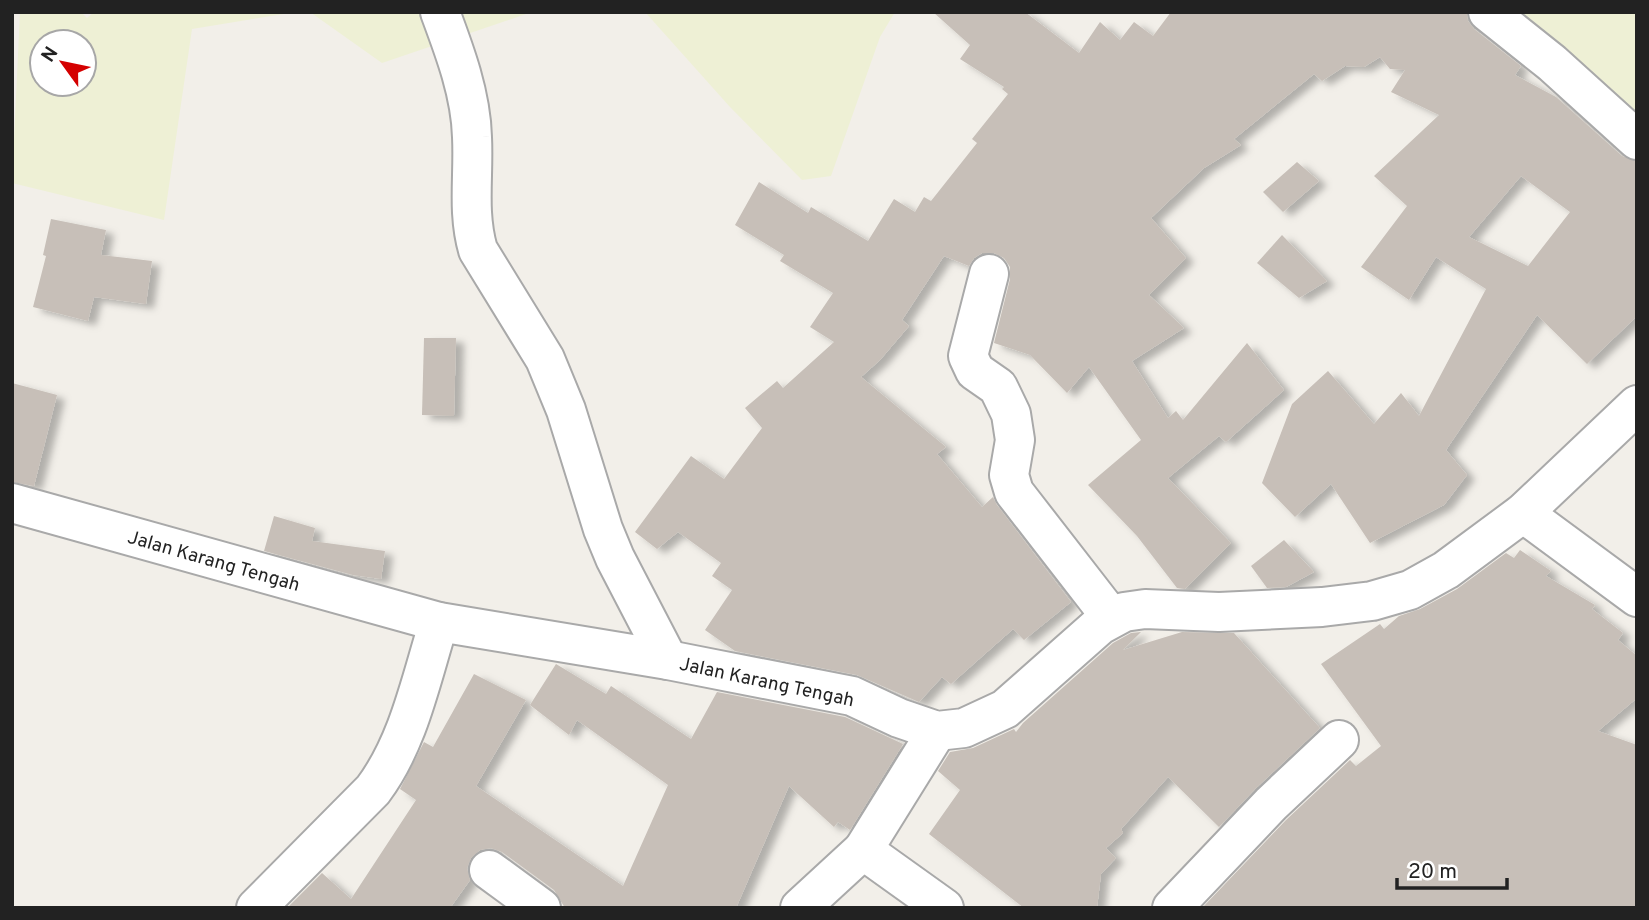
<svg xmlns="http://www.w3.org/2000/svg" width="1649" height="920" viewBox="0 0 1649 920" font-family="Overpass,sans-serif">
<defs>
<filter id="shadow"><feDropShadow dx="8" dy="4.5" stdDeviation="3.5" flood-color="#0004"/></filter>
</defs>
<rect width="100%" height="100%" fill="#f2efe9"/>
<g fill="#eef0d5" fill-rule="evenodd">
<path d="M20,12H81L87,18L94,12H296L192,29L164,220L12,183ZM42,42H84V84H42Z"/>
<polygon points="310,12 532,12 382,63"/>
<polygon points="645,12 895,12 880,37 831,176 802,180 730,107"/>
<polygon points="1516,12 1637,12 1637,121"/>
</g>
<g fill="#c7bfb8" fill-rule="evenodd" filter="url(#shadow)">
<path d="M933,12H1025L1079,53L1100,22L1120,40L1134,22L1153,36L1171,12H1467L1468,21L1474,29L1521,66L1515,75L1556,97L1622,156L1637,161V316L1587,364L1537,315L1446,450L1467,475L1444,505L1370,543L1331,484L1295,517L1262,483L1292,404L1328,371L1374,424L1401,393L1419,416L1486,289L1436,257L1409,300L1361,267L1407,206L1374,176L1439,115L1391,92L1405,70L1390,69L1380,57L1364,67L1345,66L1322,81L1314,74L1234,139L1241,145L1204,168L1151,218L1186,258L1149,295L1184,328L1132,361L1168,418L1176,411L1183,420L1247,343L1284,390L1226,442L1219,436L1168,478L1231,543L1185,589L1177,588L1137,536L1088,485L1141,440L1089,367L1067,393L1030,355L994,343L1010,279V267L1004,258L994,253H982L974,258L969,266L944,256L902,320L909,326L880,360L861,377L946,447L937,454L982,507L993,497L997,505L1071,602L1024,640L1013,629L951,684L942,677L919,702L857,675L735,651L705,630L732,590L712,576L721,563L678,532L657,549L635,532L691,456L724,479L762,428L745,408L777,381L783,388L834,342L810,327L833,293L780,261L784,255L735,225L759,182L808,213L811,207L868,241L894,199L915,212L924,197L931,201L977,143L972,139L1008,94L1002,89L1004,87L960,59L970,45ZM1521,176L1570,212L1528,266L1469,237Z"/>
<polygon points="1297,162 1319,181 1283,212 1263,192"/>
<polygon points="51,219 106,230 101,255 152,261 146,304 94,297 88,321 33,307 46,256 43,255"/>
<polygon points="1282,235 1327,281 1299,298 1257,263"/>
<polygon points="424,338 456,338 454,416 422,415"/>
<polygon points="12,383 57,395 34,486 12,482"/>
<polygon points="274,516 315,528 312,541 385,551 381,579 353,575 264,551"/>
<polygon points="1284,540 1314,572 1286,587 1267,588 1251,566"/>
<polygon points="1520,550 1551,571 1546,576 1595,605 1592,609 1623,633 1618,640 1637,656 1637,698 1598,731 1637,745 1637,908 1202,908 1286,820 1350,760 1356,766 1381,746 1321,664 1380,624 1384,629 1399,616 1420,609 1457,589 1506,553 1514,558"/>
<polygon points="1141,632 1123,650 1182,632 1234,633 1320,728 1256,788 1219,827 1168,777 1121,829 1123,833 1106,848 1116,858 1101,874 1097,908 1024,908 929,834 960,790 938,771 950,752 973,748 1014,729 1016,732 1023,723 1113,643 1131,633"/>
<polygon points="556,664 606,694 611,686 691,739 717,692 845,717 903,744 850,830 838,822 834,827 789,786 736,908 565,908 554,890 502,852 491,848 480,850 471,858 467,868 470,880 450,908 287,908 322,873 351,899 416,800 400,789 424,742 433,747 474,674 526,700 476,786 623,886 668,785 577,720 569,735 530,705"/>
</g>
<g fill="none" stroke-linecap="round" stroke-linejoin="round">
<defs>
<g id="minor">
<path d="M440,12C455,52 471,95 472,137C474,176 467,212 478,250L545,359L566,410L603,529L615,558L668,660"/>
<polyline points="1488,12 1552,63 1637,140"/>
<polyline points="989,274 968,356 975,371 998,387 1011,414 1015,440 1009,475 1014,492 1111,617"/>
<polyline points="12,503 439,622 668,660 852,696 899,718 937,731 964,728 1005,709 1100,625 1124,612 1145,609 1219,612 1322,607 1372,601 1410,590 1446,570 1523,513 1637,405"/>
<polyline points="1523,513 1637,597"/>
<polyline points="937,731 863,850 944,908"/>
<polyline points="489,870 541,908"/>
<path d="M256,908L373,790C409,742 421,679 439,622"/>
<polyline points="800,908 863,850"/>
<polyline points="1172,908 1271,804 1339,740"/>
</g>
</defs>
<use href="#minor" stroke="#a9a9a9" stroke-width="42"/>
<use href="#minor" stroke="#fff" stroke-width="38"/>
</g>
<g text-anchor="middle" stroke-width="7" stroke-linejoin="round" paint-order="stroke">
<g font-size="19" fill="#222" stroke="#fff">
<text transform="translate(214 560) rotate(16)" y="7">Jalan Karang Tengah</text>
<text transform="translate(767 681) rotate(12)" y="7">Jalan Karang Tengah</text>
</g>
</g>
<rect width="1649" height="920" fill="none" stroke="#222222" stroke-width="28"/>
<g transform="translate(63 63) rotate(303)"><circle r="33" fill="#ffffff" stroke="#a7a7a7" stroke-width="2"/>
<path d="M0-5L12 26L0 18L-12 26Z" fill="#d40000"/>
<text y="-10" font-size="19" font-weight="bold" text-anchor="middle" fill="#222222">N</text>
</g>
<path d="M1397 878v10h110v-10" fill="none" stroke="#222222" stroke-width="3.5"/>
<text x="1408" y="878" font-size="21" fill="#222222" stroke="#ffffff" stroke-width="5" paint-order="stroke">20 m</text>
</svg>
